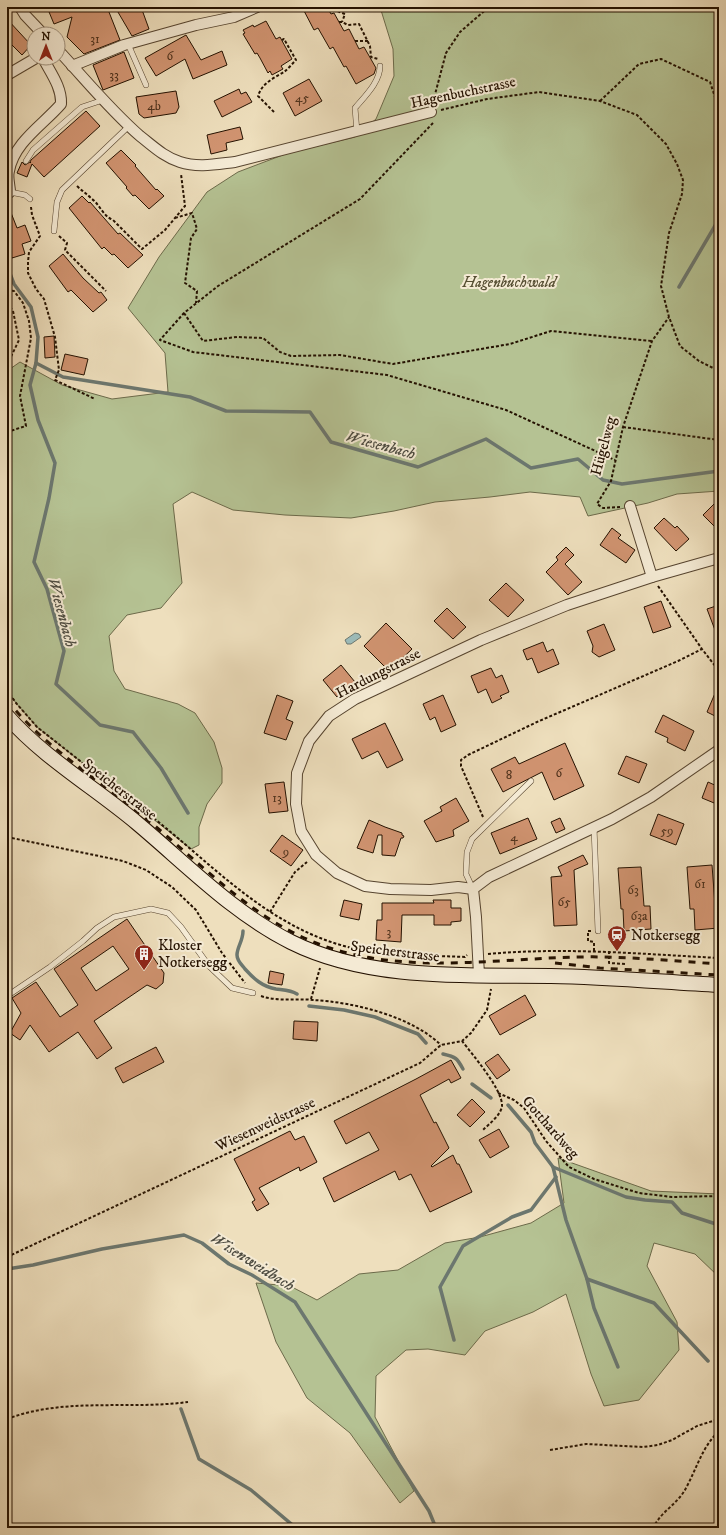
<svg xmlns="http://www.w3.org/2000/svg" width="726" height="1535" viewBox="0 0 726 1535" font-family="'IM FELL DW Pica',serif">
<rect width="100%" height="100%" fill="#eedfbd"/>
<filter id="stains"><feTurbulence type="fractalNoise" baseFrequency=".005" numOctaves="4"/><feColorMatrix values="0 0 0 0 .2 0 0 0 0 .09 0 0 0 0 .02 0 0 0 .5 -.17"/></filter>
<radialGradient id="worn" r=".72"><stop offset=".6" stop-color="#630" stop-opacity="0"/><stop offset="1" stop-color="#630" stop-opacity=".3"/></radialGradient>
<g fill="#b5c293" stroke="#6c6a4a">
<polygon points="380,7 719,7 719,491 677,494 648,503 588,516 580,497 530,492 490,497 435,502 394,511 351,518 285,515 233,510 192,492 173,504 182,583 161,608 127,615 109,636 114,671 125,689 178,704 195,713 214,742 222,768 222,783 207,804 199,827 199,845 191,849 37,727 16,703 7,690 7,371 20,362 62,385 112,399 168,392 165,353 128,308 159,257 207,192 238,172 288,153 355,137 376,119 394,76 393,49"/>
<polygon points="558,1158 651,1191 719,1194 719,1277 695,1254 654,1243 647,1266 677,1322 679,1350 639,1400 604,1406 591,1374 566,1294 533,1312 485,1331 465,1355 428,1349 406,1350 376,1376 375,1417 414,1491 400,1503 350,1433 307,1398 276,1342 256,1283 290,1286 317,1300 359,1274 398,1270 445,1243 480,1237 531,1223 564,1203"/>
</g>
<polygon fill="#9cbbb9" stroke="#6c776f" points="355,633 359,634 361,637 351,644 347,644 345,640"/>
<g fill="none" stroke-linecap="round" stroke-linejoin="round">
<g stroke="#6c776f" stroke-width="3.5">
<polyline points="7,266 14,284 31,307 38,337 36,363 30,385 38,420 55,463 49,498 34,562 47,589 64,651 56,684 100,725 133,732 161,768 188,813"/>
<polyline points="679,287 719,219"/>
<polyline points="36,363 63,377 190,397 226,411 310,412 331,442 418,467 486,439 531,468 578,459 603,480 622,484 719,471"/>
<path d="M243,931C243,941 237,947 237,955C237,961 242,965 245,969C254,979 263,987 276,989C284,990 291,990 297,994"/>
<polyline points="309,1006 344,1010 375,1017 418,1034 426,1043"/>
<path d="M443,1054C456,1057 457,1058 463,1069"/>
<polyline points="472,1084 491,1098"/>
<polyline points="508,1105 531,1132 535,1143 553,1167 626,1197 645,1200 672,1202 682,1213 719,1225"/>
<polyline points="553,1167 566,1220 587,1279 654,1303 708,1361"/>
<polyline points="7,1269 33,1265 102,1249 184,1235 202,1243 229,1264 252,1275 295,1302 429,1511 436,1528"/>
<polyline points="587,1279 594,1308 618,1367"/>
<polyline points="454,1340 440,1287 463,1246 512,1217 531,1210 556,1177"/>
<polyline points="181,1409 199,1459 251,1490 296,1528"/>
</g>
</g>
<g fill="#d19471" stroke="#241100" fill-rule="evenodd">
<polygon points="47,7 107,7 120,40 84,54 67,37 72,17 54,24"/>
<polygon points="115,7 141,7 149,29 132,36"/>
<polygon points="302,7 327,7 331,14 334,13 344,31 349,29 359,49 364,47 376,68 374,74 356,84 346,66 344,67 333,47 330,49 318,28 314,30"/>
<polygon points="7,19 31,45 22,55 7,40"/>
<polygon points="266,21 276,39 280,37 292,59 281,66 283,69 272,75 270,71 268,73 260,58 257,53 255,54 243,34 245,33 243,30 253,25 254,27"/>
<polygon points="186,35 201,60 222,51 227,65 193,79 185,59 156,76 145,58"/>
<polygon points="124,52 134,78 103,90 93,65"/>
<polygon points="309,79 322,101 295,116 283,93"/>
<polygon points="239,89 241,94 246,92 252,102 222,117 214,101"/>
<polygon points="176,91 179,107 176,113 144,118 139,114 136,97"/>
<polygon points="86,111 100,126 44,177 32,164 27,177 17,173 22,162 25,165 30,162 31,163 30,162 31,160"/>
<polygon points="240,127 243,139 226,143 227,150 211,154 207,135"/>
<polygon points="121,150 136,165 135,166 156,190 157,189 164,196 149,209 135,195 133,196 126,188 127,187 106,163"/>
<polygon points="82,196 89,203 90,202 118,234 120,233 143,255 128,268 114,254 112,255 104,247 102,249 69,208"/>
<polygon points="7,205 8,205 17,228 25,225 31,241 22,244 25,254 12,258 7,243"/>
<polygon points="63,254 83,278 99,293 101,292 107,300 93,312 71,290 68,292 49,266"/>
<polygon points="54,336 55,357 45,358 44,337"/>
<polygon points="65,354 88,359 84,375 61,370"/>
<polygon points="719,499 719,531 703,515"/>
<polygon points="664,518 675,528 677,526 689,539 676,551 654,528"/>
<polygon points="612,528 621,535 618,538 635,550 626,563 600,545"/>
<polygon points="566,547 574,555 565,564 582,582 568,595 546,572 558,560 556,557"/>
<polygon points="506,583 524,600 508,617 489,600"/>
<polygon points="661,601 671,627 653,633 644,607"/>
<polygon points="719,605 719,638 718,638 707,609"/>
<polygon points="447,608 466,627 453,639 434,621"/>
<polygon points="386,623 412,649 389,671 364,646"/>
<polygon points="604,624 615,650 599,657 592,652 593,646 587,631"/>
<polygon points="543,642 547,652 553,649 559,664 538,673 532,658 527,660 523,650"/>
<polygon points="341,665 355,682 337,697 323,680"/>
<polygon points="491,668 496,678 502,675 509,692 500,696 502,698 492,703 486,689 478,693 471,676"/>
<polygon points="719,684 719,718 707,712"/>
<polygon points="277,695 293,701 286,719 293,722 286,740 264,733"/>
<polygon points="443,695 456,725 441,732 435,717 430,720 423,704"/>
<polygon points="663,715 694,731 685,751 667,742 668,738 655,732"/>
<polygon points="385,723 403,760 387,768 378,751 362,759 352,739"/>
<polygon points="565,743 584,786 554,800 542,772 503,792 491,769 515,757 519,764"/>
<polygon points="626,756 647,764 639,783 618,774"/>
<polygon points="284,782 288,811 269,813 265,784"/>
<polygon points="708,782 719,787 719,805 702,798"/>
<polygon points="456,798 469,821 453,830 454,836 436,842 424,821 442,811 440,807"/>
<polygon points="658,814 684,824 676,845 650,835"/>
<polygon points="528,818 537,839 500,854 491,833"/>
<polygon points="560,818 565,829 556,833 551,822"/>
<polygon points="369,820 385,827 402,833 402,835 404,836 403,838 401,838 395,856 382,855 382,835 378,835 373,853 357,848"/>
<polygon points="282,835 303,850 291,866 270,851"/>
<polygon points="583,855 588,864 574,870 577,925 554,926 551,877 562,876 558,867"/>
<polygon points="712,865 715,905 719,905 719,928 695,930 694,909 690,909 687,867"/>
<polygon points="641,867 644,906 650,906 651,929 624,931 623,909 621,909 618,868"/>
<polygon points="344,900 362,904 359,920 340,916"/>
<polygon points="433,900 451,900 451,908 461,908 461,921 451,922 451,925 434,925 434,915 402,915 401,942 376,940 377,920 382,920 382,903 434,903"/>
<path d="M127,919L164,973L163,983L156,989L147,985L94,1021L112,1048L97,1059L78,1032L49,1052L30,1025L20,1040L10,1033L21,1013L12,998L36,982L60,1017L78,1005L54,969ZM113,946L129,969L96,991L81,968Z"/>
<polygon points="270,971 284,974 282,985 268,983"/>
<polygon points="525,995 536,1015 500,1035 489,1016"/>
<polygon points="294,1021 318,1022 317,1041 293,1039"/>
<polygon points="156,1047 164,1062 123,1083 115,1068"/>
<polygon points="498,1054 510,1070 497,1079 485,1063"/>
<polygon points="451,1060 461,1078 451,1083 449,1079 420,1095 434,1123 436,1122 449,1148 431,1166 432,1167 453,1155 457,1164 459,1164 472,1192 430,1212 411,1174 399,1180 395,1171 334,1202 323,1178 379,1150 369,1132 346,1144 334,1121 416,1079"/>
<polygon points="472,1099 485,1112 470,1127 457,1115"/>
<polygon points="499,1129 509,1147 490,1158 479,1140"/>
<polygon points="290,1131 295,1140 304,1136 317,1162 300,1171 299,1167 259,1188 269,1204 257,1211 252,1202 255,1200 234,1159"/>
</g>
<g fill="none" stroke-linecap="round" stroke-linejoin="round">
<defs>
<g id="lane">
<polyline points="128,44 146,85"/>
<path d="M357,132L355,108C365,96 380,82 380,66"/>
<polyline points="26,161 33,150 82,107 103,100"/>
<polyline points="10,192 25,195 30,199"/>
<polyline points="54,231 57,202 62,190 129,126"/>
<polyline points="594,827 598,931"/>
<polyline points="473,889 466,874 467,852 472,839 531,781"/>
<polyline points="7,997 10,994 50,967 83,941 97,928 114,917 151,909 168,913 181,927 209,966 232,988 253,993"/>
</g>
<g id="street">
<polyline points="20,7 25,15 43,34"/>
<path d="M58,50C85,79 110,110 140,136C153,146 164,157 180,162C198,168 217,164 235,162L431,112"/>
<polyline points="72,66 124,45 196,25 234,17 257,7"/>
<polyline points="7,75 36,58"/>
<path d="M7,194L10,192C10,186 7,177 9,171C14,142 44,124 61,104C62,87 50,72 43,58"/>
<polyline points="630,506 652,577"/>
<polyline points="473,889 458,887 431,890 390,889 365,886 337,873 316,855 301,831 296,804 297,773 309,741 329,716 355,699 481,640 567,605 652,577 719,558"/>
<polyline points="479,975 476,917 473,889 489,877 612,819 651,797 719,750"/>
</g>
<path id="secondary" d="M7,716C44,758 94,787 137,823C186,864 233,913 291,942C369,981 467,975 551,976C607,977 663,982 719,985"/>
</defs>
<use href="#lane" stroke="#56442f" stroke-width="6"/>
<use href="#street" stroke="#56442f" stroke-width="12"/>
<use href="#secondary" stroke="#241100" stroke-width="16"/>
<g stroke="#241100" stroke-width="2" stroke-dasharray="3 2" stroke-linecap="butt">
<polyline points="335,7 337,11 345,14 342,22"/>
<polyline points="339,22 342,22 348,25 359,24 370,46 371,57 378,59"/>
<polyline points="355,41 368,41"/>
<polyline points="600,101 639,64 661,59 710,82 719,109"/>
<polyline points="433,102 446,53 460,32 489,7"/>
<polyline points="441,110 487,99 539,92 600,101 637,115 666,144 677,164 683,180 682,194 669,233 661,286 669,317 680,346 699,361 719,371"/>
<path d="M274,112L258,96C262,83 274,78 284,72C288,69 292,64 296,60L284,39L282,40"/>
<polyline points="433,123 360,199 218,286 184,313 160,340 193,352 387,375 506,410 615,460"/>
<path d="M77,186C82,191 87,194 92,199C100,205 103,216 113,220L142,249L165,230L185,206L181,174"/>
<polyline points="31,207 32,215 40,236 29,252 28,262 28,273 36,289 44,299 55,337 59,370 55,380 95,399"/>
<polyline points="175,218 192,213 197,229 191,238 185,283 197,291 196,303"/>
<polyline points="59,236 67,243 65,250 106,291"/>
<polyline points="7,290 14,291 23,303 29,321 31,338 20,396 26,426 7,432"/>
<polyline points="7,303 13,311 19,340 7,365"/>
<polyline points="184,313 203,341 237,337 263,338 280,352 291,356 340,355 393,364 510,344 551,331 652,341"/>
<polyline points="623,427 719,440"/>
<polyline points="620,507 603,508 597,504 611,481 623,427 652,341 669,317"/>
<polyline points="658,586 702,649 719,671"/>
<polyline points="7,690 16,703 37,727 98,775"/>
<path d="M146,812C209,861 264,924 344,946C383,957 424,955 465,957L467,955"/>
<polyline points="483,817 461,766 461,760 468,755 537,722 678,661 702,649"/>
<polyline points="7,837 123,861 146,870 172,887 196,910 222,953 245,983"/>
<polyline points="270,912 295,872 307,862"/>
<polyline points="591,931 588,931 588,941 594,942 594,951"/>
<polyline points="609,951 609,963 626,964"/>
<path d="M488,954C565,947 642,954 719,958"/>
<path d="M261,996C278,1002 295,998 313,1000C353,1002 411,1016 441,1045"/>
<polyline points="311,999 320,968"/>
<path d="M462,1041C472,1054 503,1090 502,1106C501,1115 489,1124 483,1130"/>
<polyline points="498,1093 514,1100 524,1108 546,1141 569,1167 594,1179 639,1193 672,1197 719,1196"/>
<polyline points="7,1257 420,1063 441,1045 462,1041 471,1033 487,1010 491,989"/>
<path d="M7,1419C65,1397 128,1410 188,1402"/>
<polyline points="550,1450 586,1444 643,1447 658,1445 672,1440 697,1426 719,1419"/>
<path d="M652,1528C656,1523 659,1518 664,1513C672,1505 681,1498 686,1488C697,1468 702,1447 719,1431"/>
</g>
<use href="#lane" stroke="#f4ead4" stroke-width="5"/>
<use href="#street" stroke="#f4ead4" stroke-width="10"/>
<use href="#secondary" stroke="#f4ead4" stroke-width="14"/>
<g stroke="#241100" stroke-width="3" stroke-dasharray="7 7" stroke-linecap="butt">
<path d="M7,700C44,747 98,779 144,817C195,858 241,908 300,936C387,978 487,959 578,957C625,956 672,961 719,964"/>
<polyline points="555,963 600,968 719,975"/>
</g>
</g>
<defs>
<symbol id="station-pin" viewBox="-11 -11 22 30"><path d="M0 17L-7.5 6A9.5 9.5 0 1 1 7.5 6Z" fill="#8f2418" stroke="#f4ead4"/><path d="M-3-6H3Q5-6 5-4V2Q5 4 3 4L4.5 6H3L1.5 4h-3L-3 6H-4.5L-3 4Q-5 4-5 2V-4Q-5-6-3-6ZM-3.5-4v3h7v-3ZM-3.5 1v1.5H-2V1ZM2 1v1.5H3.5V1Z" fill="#fff"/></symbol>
<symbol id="building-pin" viewBox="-11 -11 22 30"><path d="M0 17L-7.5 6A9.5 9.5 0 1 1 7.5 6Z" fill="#8f2418" stroke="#f4ead4"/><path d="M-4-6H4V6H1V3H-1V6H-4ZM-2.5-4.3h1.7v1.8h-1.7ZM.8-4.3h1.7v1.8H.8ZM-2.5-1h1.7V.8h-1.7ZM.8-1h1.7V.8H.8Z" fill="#fff"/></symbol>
</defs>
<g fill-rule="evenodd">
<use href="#station-pin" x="606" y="924" width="22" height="30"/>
<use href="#building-pin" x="133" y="943" width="22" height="30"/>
</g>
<g text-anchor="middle" stroke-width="4" stroke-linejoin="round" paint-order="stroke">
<g font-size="13" fill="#4f321c">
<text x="95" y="43">31</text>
<text x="170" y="60">6</text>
<text x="114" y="79">33</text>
<text x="302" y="102">45</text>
<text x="154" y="110">4b</text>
<text x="559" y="777">6</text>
<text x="509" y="779">8</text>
<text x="277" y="802">13</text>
<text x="667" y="835">59</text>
<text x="514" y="841">4</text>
<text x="286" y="856">9</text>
<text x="700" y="888">61</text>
<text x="633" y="894">63</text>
<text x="564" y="906">65</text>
<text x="639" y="920">63a</text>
<text x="389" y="936">3</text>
</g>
<g font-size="15" fill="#241100" stroke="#f4ead4">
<text transform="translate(463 92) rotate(-12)" y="5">Hagenbuchstrasse</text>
<text transform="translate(603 446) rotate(-75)" y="5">Hügelweg</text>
<text transform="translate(378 673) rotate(-27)" y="5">Hardungstrasse</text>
<text transform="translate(120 789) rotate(38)" y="5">Speicherstrasse</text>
<text transform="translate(395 951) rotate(7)" y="5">Speicherstrasse</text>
<text transform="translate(265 1124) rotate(-25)" y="5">Wiesenweidstrasse</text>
<text transform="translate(551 1127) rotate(49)" y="5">Gotthardweg</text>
</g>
<g font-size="15" font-style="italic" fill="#574f33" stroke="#f4ead4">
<text x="509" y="287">Hagenbuchwald</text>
</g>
<g font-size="15" fill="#241100" stroke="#f4ead4" text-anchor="start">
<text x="631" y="940">Notkersegg</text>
<text x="158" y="950">Kloster<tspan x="158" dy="17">Notkersegg</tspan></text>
</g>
<g font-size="16" font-style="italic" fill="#4e4c41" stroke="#f4ead4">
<text transform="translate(381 444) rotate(15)" y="6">Wiesenbach</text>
<text transform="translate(63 612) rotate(75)" y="6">Wiesenbach</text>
<text transform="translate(253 1261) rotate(32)" y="6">Wisenweidbach</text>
</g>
</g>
<rect width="726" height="1535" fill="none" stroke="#eedfbd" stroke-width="24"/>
<rect x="8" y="8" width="710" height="1519" fill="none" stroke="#241100" stroke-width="2"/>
<rect x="12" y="12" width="702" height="1511" fill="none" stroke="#241100"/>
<g transform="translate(46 46)"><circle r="19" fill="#f4ead4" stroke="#a1937f"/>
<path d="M0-3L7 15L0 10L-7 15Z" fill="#8f2418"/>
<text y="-6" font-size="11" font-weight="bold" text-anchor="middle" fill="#241100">N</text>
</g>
<rect width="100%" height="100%" filter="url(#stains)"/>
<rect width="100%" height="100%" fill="url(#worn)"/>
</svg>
